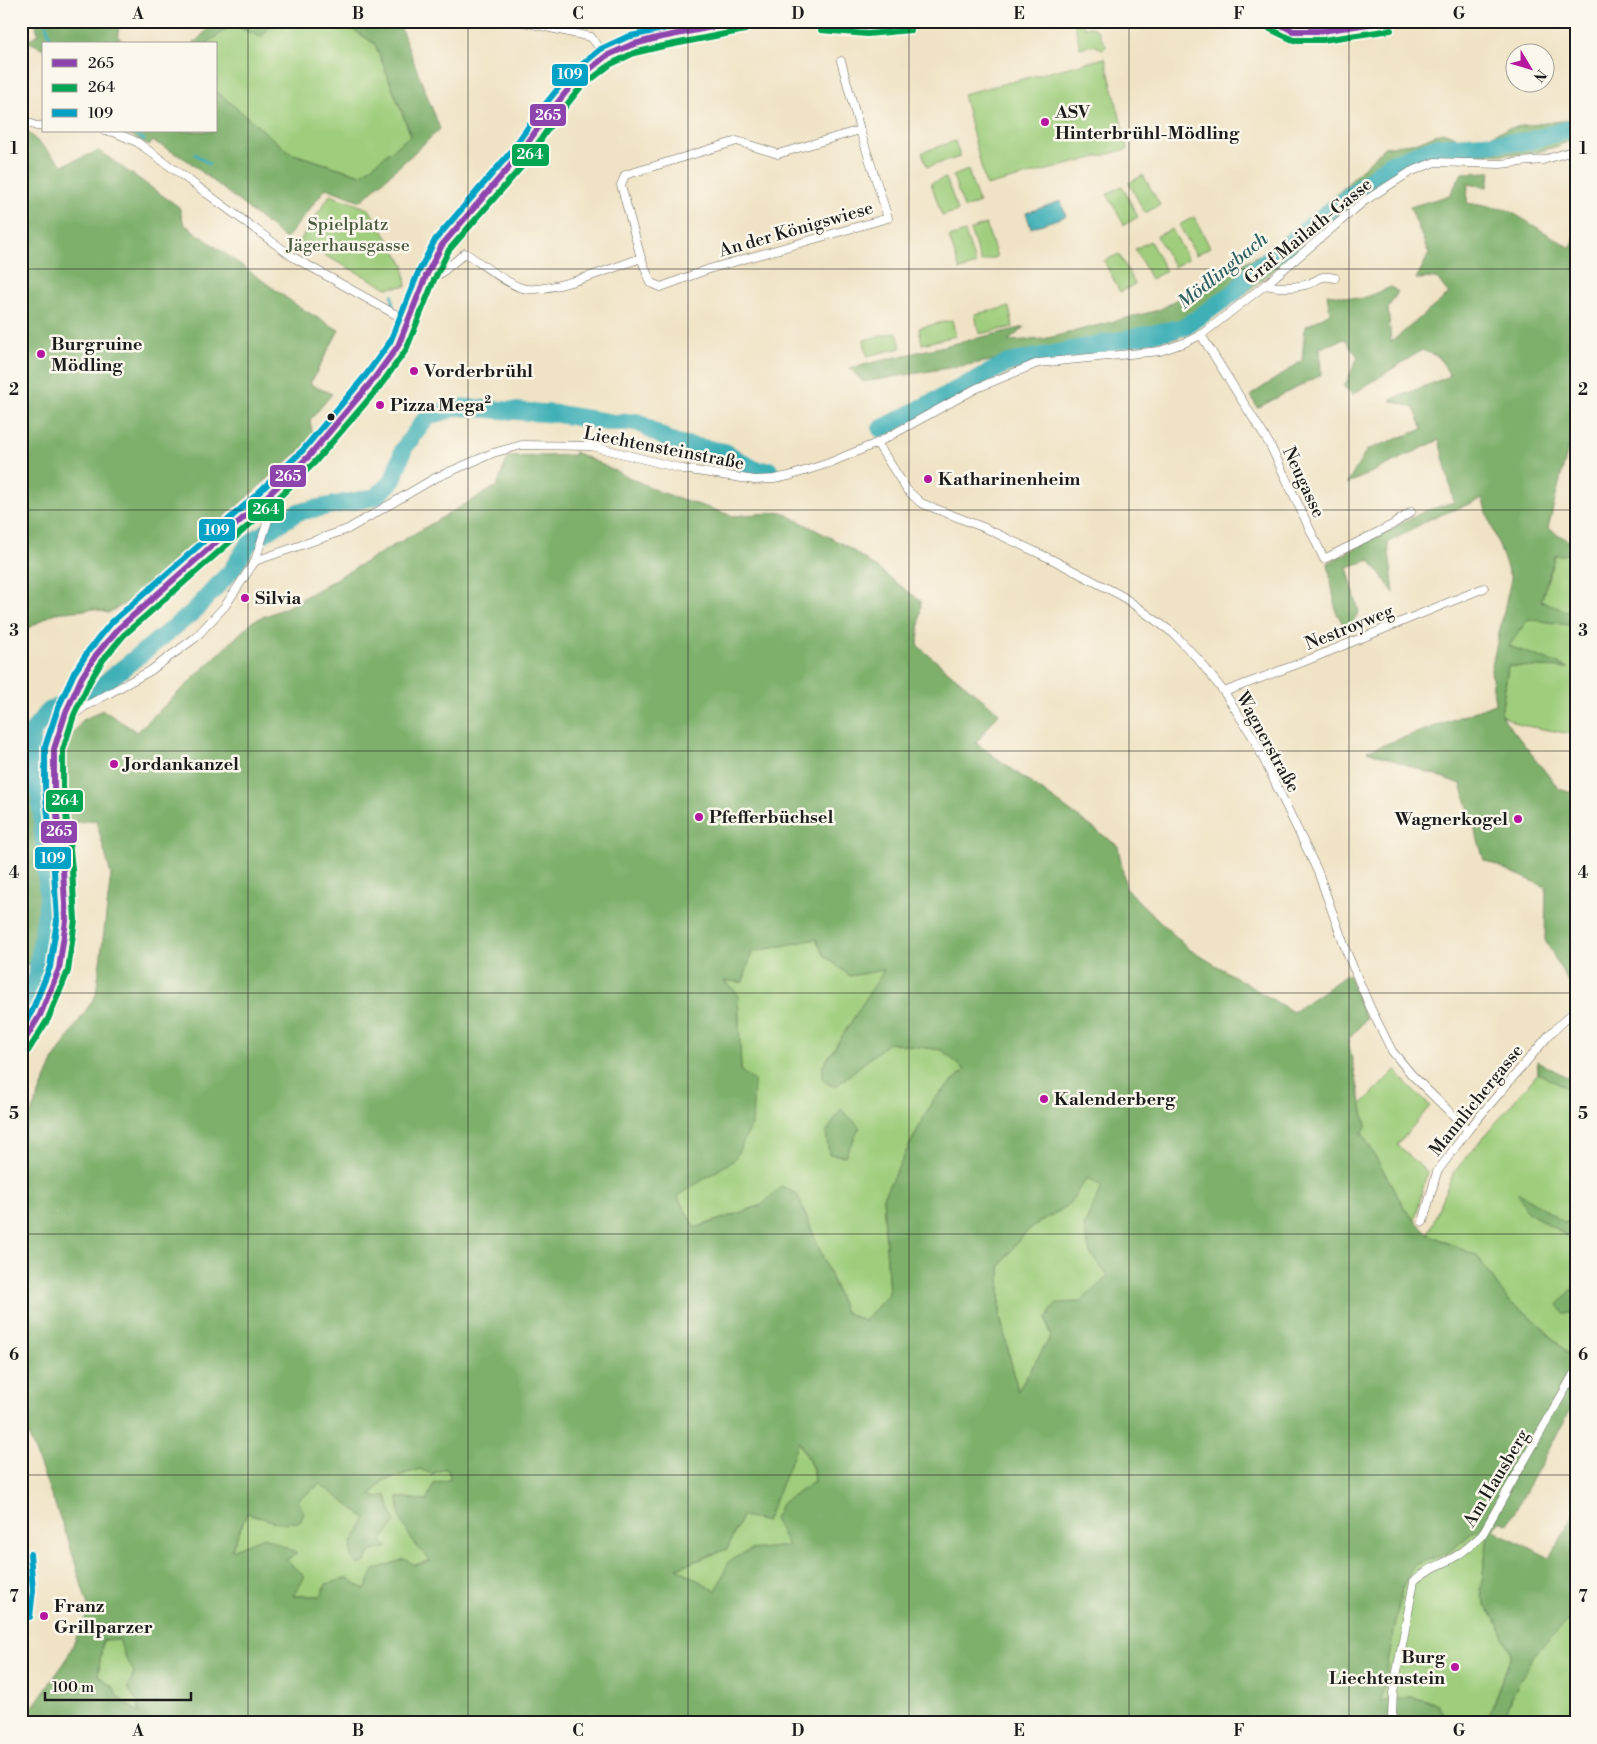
<svg xmlns="http://www.w3.org/2000/svg" width="1597" height="1744" viewBox="0 0 1597 1744" font-family="'Libre Bodoni',serif">
<rect width="100%" height="100%" fill="#fbf7ec"/>
<filter id="ink" filterUnits="userSpaceOnUse"><feTurbulence type="fractalNoise" baseFrequency=".02" numOctaves="2"/><feDisplacementMap in="SourceGraphic" scale="10" xChannelSelector="R" yChannelSelector="G"/><feConvolveMatrix kernelMatrix="1 2 1 2 8 2 1 2 1" color-interpolation-filters="sRGB"/></filter>
<filter id="wash" filterUnits="userSpaceOnUse"><feTurbulence type="fractalNoise" baseFrequency=".0096" numOctaves="4" result="noise"/><feDisplacementMap in="SourceGraphic" scale="20" xChannelSelector="R" yChannelSelector="G"/><feGaussianBlur stdDeviation="1.12" result="paint"/><feColorMatrix in="noise" values="0 0 0 0 0 0 0 0 0 0 0 0 0 0 0 0 0 1.4 0 .05"/><feComposite in="paint" operator="in"/></filter>
<g filter="url(#wash)">
<rect width="100%" height="100%" fill="#f0e3c5"/>
<g fill="#9ecd7c" stroke="#5d744c">
<polygon points="275,21 341,21 375,44 411,136 361,175 290,153 216,91 216,44 206,44 232,24 261,37"/>
<path d="M1074,21H1082L1084,27C1103,26 1096,36 1107,45L1103,50L1094,45L1080,48Z"/>
<polygon points="1105,58 1128,149 986,186 963,94"/>
<polygon points="955,141 960,157 927,167 922,152"/>
<polygon points="968,170 979,203 964,208 953,176"/>
<polygon points="1143,175 1160,205 1145,213 1129,183"/>
<polygon points="946,178 958,211 942,216 931,183"/>
<polygon points="1122,186 1138,217 1124,225 1107,194"/>
<polygon points="330,195 369,209 404,265 406,286 387,288 299,242"/>
<polygon points="1194,217 1210,247 1196,255 1179,225"/>
<polygon points="986,224 997,257 981,262 970,230"/>
<polygon points="1172,229 1188,259 1174,267 1157,236"/>
<polygon points="965,232 976,265 960,270 949,237"/>
<polygon points="1150,241 1166,271 1151,279 1135,249"/>
<polygon points="1119,254 1135,284 1120,292 1104,261"/>
<polygon points="1009,307 1013,327 979,334 975,314"/>
<polygon points="952,320 956,336 922,344 919,328"/>
<polygon points="897,332 901,348 867,356 864,340"/>
<polygon points="1576,554 1576,615 1541,601 1555,555"/>
<polygon points="1528,619 1576,626 1576,735 1521,725 1501,715 1508,666 1567,668 1509,646"/>
<polygon points="817,939 824,955 885,970 823,1066 836,1086 888,1043 942,1050 965,1070 933,1100 883,1197 889,1294 864,1321 845,1312 797,1194 781,1186 762,1205 695,1228 677,1196 734,1160 741,1071 738,994 724,981 743,982 752,952"/>
<polygon points="1396,1069 1401,1078 1430,1106 1397,1145 1427,1172 1415,1220 1405,1209 1362,1133 1366,1126 1361,1105"/>
<polygon points="1538,1073 1576,1093 1576,1217 1565,1223 1519,1193 1565,1235 1576,1235 1576,1355 1573,1359 1533,1318 1509,1302 1477,1256 1428,1234 1454,1172"/>
<polygon points="1087,1178 1102,1186 1084,1227 1090,1253 1108,1276 1080,1303 1046,1318 1051,1336 1018,1391 1000,1316 1000,1266 1021,1237 1035,1225 1067,1206"/>
<polygon points="798,1440 813,1469 814,1482 781,1504 788,1547 750,1550 716,1591 677,1568 727,1549 742,1516 766,1521"/>
<polygon points="447,1468 451,1479 434,1484 426,1501 398,1497 413,1542 431,1560 415,1565 365,1591 321,1596 292,1596 286,1560 296,1553 231,1551 247,1513 278,1523 297,1500 320,1483 366,1518 352,1543 365,1562 371,1551 382,1541 377,1498 371,1495 382,1481 420,1469 432,1474"/>
<polygon points="1476,1530 1488,1536 1481,1589 1484,1603 1500,1627 1511,1655 1486,1723 1448,1723 1438,1704 1410,1697 1381,1702 1402,1587 1414,1565 1447,1553"/>
<polygon points="1576,1613 1576,1723 1502,1723 1511,1697 1535,1654"/>
<polygon points="120,1639 124,1654 134,1672 128,1688 139,1704 139,1715 132,1707 117,1697 114,1688 98,1675 103,1640"/>
</g>
<g fill="#7eb06c" stroke="#4d6644" fill-rule="evenodd">
<polygon points="35,21 119,21 118,37 126,44 44,44 44,49 27,41 38,34"/>
<polygon points="216,21 275,21 261,37 232,25 206,44 193,44"/>
<polygon points="341,21 398,21 440,129 361,201 326,188 286,239 187,160 153,141 149,146 124,131 216,131 216,91 290,153 361,175 411,135 375,44"/>
<polygon points="1576,119 1576,138 1558,146 1531,154 1441,155 1406,164 1366,193 1239,299 1178,338 1015,357 863,382 850,368 1025,327 1008,341 1044,339 1159,310 1227,271 1275,247 1337,194 1384,147 1418,142 1442,132 1473,143 1508,128"/>
<polygon points="21,126 63,165 99,151 179,207 184,224 302,309 339,330 310,384 332,394 310,420 313,439 128,602 108,613 94,609 55,613 21,632"/>
<polygon points="1491,172 1487,187 1468,184 1467,203 1508,210 1571,248 1576,235 1576,417 1548,528 1572,543 1576,543 1576,554 1555,555 1541,601 1576,615 1576,626 1528,619 1509,646 1569,668 1508,666 1501,715 1559,789 1576,794 1576,996 1545,940 1546,887 1484,860 1461,784 1367,751 1495,704 1491,670 1511,579 1482,499 1430,519 1388,543 1394,593 1370,560 1347,567 1359,612 1347,631 1336,612 1328,563 1425,511 1454,502 1439,440 1347,484 1367,450 1423,429 1414,408 1390,400 1450,376 1439,357 1422,350 1353,394 1344,387 1358,357 1345,339 1320,348 1321,375 1257,408 1251,395 1302,361 1305,327 1330,313 1327,294 1361,299 1391,287 1398,292 1388,308 1391,342 1449,294 1437,278 1416,279 1429,254 1410,207 1450,195 1462,173"/>
<path d="M575,452L660,492L733,516L782,512L848,547L921,601L918,646L999,713L976,743L1118,846L1126,889L1189,949L1293,1012L1348,974L1366,1019L1348,1040L1366,1126L1362,1133L1405,1209L1415,1220L1428,1234L1477,1256L1509,1302L1533,1318L1576,1362V1400L1508,1524L1500,1520L1494,1530L1550,1558L1576,1511V1613L1535,1654L1511,1697L1502,1723H1486L1511,1655L1500,1627L1484,1603L1481,1589L1488,1536L1476,1530L1447,1553L1414,1565L1402,1587L1381,1702L1410,1697L1438,1704L1448,1723H21L65,1662L89,1610L68,1539L21,1415V1136L54,1059L96,995L111,875L96,820L71,823L65,793L64,759L70,738L83,720L103,710L137,732L253,621L287,607L497,486L508,457L574,455ZM816,939L824,955L850,976L884,970L823,1066V1081L835,1087L888,1043L942,1050L965,1070L933,1100L883,1197L889,1294L864,1321L845,1312L797,1194L781,1186L762,1205L695,1228L677,1196L734,1160L752,1125L754,1081L741,1071L738,994L724,981L743,982L752,952ZM1087,1178L1102,1186L1084,1227L1090,1253L1108,1276L1080,1302L1057,1303L1046,1318L1051,1336L1018,1391L1000,1316V1266L1021,1237L1035,1225L1067,1206ZM799,1441L813,1469L814,1482L781,1504L774,1519L788,1546L750,1550L729,1561L716,1591L677,1568L727,1549L742,1516L766,1522ZM447,1468L451,1479L434,1484L426,1501L398,1497L400,1518L413,1542L431,1561L415,1565L404,1559L374,1570L365,1590L348,1578L326,1584L321,1596H293L305,1577L286,1560L297,1553L264,1537L231,1550L247,1513L278,1523L300,1522L304,1513L298,1500L320,1484L366,1518L352,1543L351,1557L358,1565L365,1562L371,1551L388,1547L382,1541L395,1522L386,1495L377,1498L371,1495L382,1481L420,1469L431,1474ZM119,1639L124,1654L134,1672L128,1688L139,1704V1714L121,1699L117,1697L114,1688L98,1675L103,1640Z"/>
<polygon points="21,737 41,777 52,906 45,970 21,962"/>
<polygon points="1537,1061 1576,1082 1576,1093 1538,1073"/>
<polygon points="841,1109 860,1127 845,1156 829,1154 826,1133"/>
<polygon points="1518,1192 1565,1223 1576,1217 1576,1235 1565,1235 1526,1211"/>
<polygon points="1576,1285 1576,1313 1564,1313 1558,1305"/>
</g>
<polygon fill="#3fb0b7" stroke="#2e666a" points="1061,201 1066,216 1031,228 1026,213"/>
<g fill="none" stroke-linecap="round" stroke-linejoin="round">
<g stroke="#3fb0b7" stroke-width="3">
<polyline points="45,21 52,44"/>
<polyline points="132,131 144,140"/>
<polyline points="195,154 209,164"/>
<polyline points="392,295 393,308"/>
</g>
<g stroke="#3fb0b7" stroke-width="18">
<polyline points="881,429 1008,363 1185,327 1236,291 1253,271 1390,164 1436,147 1529,141 1576,127"/>
<polyline points="21,1010 35,984 48,899 41,804 33,759 32,732 49,711 101,686 193,612 231,571 249,543 298,512 376,497 393,480 404,448 427,417 458,407 558,414 614,423 637,422 672,442 725,452 757,471 769,470"/>
</g>
</g>
</g>
<g filter="url(#ink)">
<g fill="none" stroke-linecap="round" stroke-linejoin="round">
<defs>
<g id="street">
<polyline points="519,21 591,37 606,56"/>
<polyline points="657,38 665,21"/>
<polyline points="841,61 860,130 888,218 709,269 661,287 651,283 641,258 621,185 625,175 737,141 778,154 860,130"/>
<polyline points="21,119 36,126 44,126"/>
<polyline points="104,131 114,132 137,142 293,257 409,322"/>
<path d="M426,276L440,274L465,253C481,263 505,283 522,288C546,295 616,267 641,258"/>
<path d="M1265,285C1279,288 1292,288 1305,285C1321,281 1316,274 1335,278"/>
<polyline points="1201,335 1270,445 1324,559 1392,525 1411,512"/>
<polyline points="877,443 907,490 921,503 985,528 1053,560 1122,596 1173,633 1198,659 1224,692 1253,737 1318,872 1347,953 1370,1007 1392,1051 1412,1075 1468,1130"/>
<polyline points="255,561 348,529 435,478 493,453 522,445 592,446 683,469 755,480 774,479 789,476 829,463 877,443 977,388 1038,363 1160,351 1184,343 1201,335 1265,285 1363,202 1410,172 1435,162 1500,164 1543,160 1576,150"/>
<polyline points="1224,692 1303,662 1484,588"/>
<polyline points="64,722 84,707 150,671 195,638 225,606 255,561 268,520 259,504"/>
<polyline points="1423,1222 1437,1172 1468,1130 1549,1035 1568,1017 1576,1011"/>
<path d="M1397,1723L1392,1714L1393,1693L1414,1581C1426,1569 1437,1567 1451,1559C1463,1553 1472,1544 1482,1535L1576,1370"/>
</g>
<polyline id="secondary" points="1274,21 1293,31 1322,31 1390,21"/>
<g id="primary">
<path d="M822,21C854,27 879,27 910,21"/>
<polyline points="21,1046 40,1015 59,969 66,921 63,870 54,787 54,749 66,712 82,677 96,655 118,629 259,504 309,456 373,380 398,346 426,276 442,245 517,158 543,121 574,82 606,56 631,45 657,38 743,21"/>
<polyline points="21,1555 24,1590 21,1616"/>
</g>
</defs>
<use href="#street" stroke="#666257" stroke-width="9"/>
<use href="#secondary" stroke="#666257" stroke-width="13"/>
<use href="#primary" stroke="#666257" stroke-width="14"/>
<use href="#street" stroke="#fff" stroke-width="8"/>
<use href="#secondary" stroke="#fff" stroke-width="11"/>
<use href="#primary" stroke="#fff" stroke-width="12"/>
<defs>
<g id="bus-1">
<polyline points="823,21 866,26 909,21"/>
<polyline points="1274,21 1293,31 1322,31 1388,21"/>
<polyline points="21,1046 40,1015 59,969 66,921 63,870 54,787 54,749 66,712 82,677 96,655 118,629 259,504 309,456 373,380 398,346 426,276 442,245 517,158 543,121 574,82 606,56 631,45 657,38 742,21"/>
<polyline points="21,1558 24,1590 21,1614"/>
</g>
<g id="bus-2">
<polyline points="1270,29 1293,40 1323,40 1391,30"/>
<polyline points="821,30 867,34 911,30"/>
<polyline points="28,1051 48,1019 68,971 75,920 72,869 63,787 63,750 74,715 90,681 103,660 124,635 265,511 315,462 380,386 406,350 434,280 449,250 524,164 550,126 580,88 611,64 634,53 659,47 745,30"/>
</g>
<g id="bus-3">
<polyline points="21,1029 32,1011 50,967 57,921 54,871 45,788 45,747 58,708 74,673 89,650 112,622 253,498 303,450 366,375 390,342 418,273 435,240 510,153 536,116 568,76 601,49 627,37 697,21"/>
<polyline points="30,1617 33,1590 30,1554"/>
</g>
</defs>
<use href="#bus-1" stroke="#fbf7ec" stroke-width="10"/>
<use href="#bus-2" stroke="#fbf7ec" stroke-width="10"/>
<use href="#bus-3" stroke="#fbf7ec" stroke-width="10"/>
<use href="#bus-1" stroke="#8e44ad" stroke-width="6"/>
<use href="#bus-2" stroke="#00a651" stroke-width="6"/>
<use href="#bus-3" stroke="#01a2c5" stroke-width="6"/>
</g>
</g>
<path fill="none" stroke="#1c1c1c" stroke-width="1" stroke-opacity="0.55" d="M248,21V1723M468,21V1723M688,21V1723M909,21V1723M1129,21V1723M1349,21V1723M21,269H1576M21,510H1576M21,751H1576M21,993H1576M21,1234H1576M21,1475H1576"/>
<g fill="#b5179e" stroke="#fbf7ec" stroke-width="2">
<circle cx="1045" cy="122" r="5"/>
<circle cx="41" cy="354" r="5"/>
<circle cx="414" cy="371" r="5"/>
<circle cx="380" cy="405" r="5"/>
<circle cx="928" cy="479" r="5"/>
<circle cx="245" cy="598" r="5"/>
<circle cx="114" cy="764" r="5"/>
<circle cx="699" cy="817" r="5"/>
<circle cx="1518" cy="819" r="5"/>
<circle cx="1044" cy="1099" r="5"/>
<circle cx="44" cy="1616" r="5"/>
<circle cx="1455" cy="1667" r="5"/>
</g>
<circle fill="#1c1c1c" stroke="#fbf7ec" stroke-width="2" cx="331" cy="417" r="4.5"/>
<g text-anchor="middle" stroke-width="5" stroke-linejoin="round" paint-order="stroke">
<g font-size="18" font-weight="bold" fill="#1c1c1c" stroke="#fbf7ec" text-anchor="start">
<text x="1055" y="118">ASV<tspan x="1055" dy="21">Hinterbrühl-Mödling</tspan></text>
<text x="51" y="350">Burgruine<tspan x="51" dy="21">Mödling</tspan></text>
<text x="424" y="377">Vorderbrühl</text>
<text x="390" y="411">Pizza Mega²</text>
<text x="938" y="485">Katharinenheim</text>
<text x="255" y="604">Silvia</text>
<text x="124" y="770">Jordankanzel</text>
<text x="709" y="823">Pfefferbüchsel</text>
<text x="1508" y="825" text-anchor="end">Wagnerkogel</text>
<text x="1054" y="1105">Kalenderberg</text>
<text x="54" y="1612">Franz<tspan x="54" dy="21">Grillparzer</tspan></text>
<text x="1445" y="1663" text-anchor="end">Burg<tspan x="1445" dy="21">Liechtenstein</tspan></text>
</g>
<g font-size="18" fill="#4a5a3e" stroke="#fbf7ec">
<text x="348" y="230">Spielplatz<tspan x="348" dy="21">Jägerhausgasse</tspan></text>
</g>
<g font-size="18" fill="#1c1c1c" stroke="#fbf7ec">
<text transform="translate(796 229) rotate(-16)" y="6">An der Königswiese</text>
<text transform="translate(1308 231) rotate(-39)" y="6">Graf Mailath-Gasse</text>
<text transform="translate(664 448) rotate(11)" y="6">Liechtensteinstraße</text>
<text transform="translate(1304 482) rotate(65)" y="6">Neugasse</text>
<text transform="translate(1349 627) rotate(-22)" y="6">Nestroyweg</text>
<text transform="translate(1268 742) rotate(61)" y="6">Wagnerstraße</text>
<text transform="translate(1476 1100) rotate(-51)" y="6">Mannlichergasse</text>
<text transform="translate(1496 1478) rotate(-59)" y="6">Am Hausberg</text>
</g>
<g font-size="19" font-style="italic" fill="#2c5f62" stroke="#fbf7ec">
<text transform="translate(1222 270) rotate(-39)" y="7">Mödlingbach</text>
</g>
</g>
<g stroke="#fbf7ec" stroke-width="2">
<rect x="551" y="63" width="38" height="24" rx="5" fill="#01a2c5"/>
<rect x="529" y="103" width="38" height="24" rx="5" fill="#8e44ad"/>
<rect x="511" y="143" width="39" height="24" rx="5" fill="#00a651"/>
<rect x="269" y="464" width="38" height="24" rx="5" fill="#8e44ad"/>
<rect x="247" y="498" width="38" height="24" rx="5" fill="#00a651"/>
<rect x="198" y="518" width="38" height="24" rx="5" fill="#01a2c5"/>
<rect x="45" y="789" width="39" height="24" rx="5" fill="#00a651"/>
<rect x="40" y="820" width="38" height="24" rx="5" fill="#8e44ad"/>
<rect x="34" y="846" width="38" height="24" rx="5" fill="#01a2c5"/>
</g>
<g font-size="14" text-anchor="middle" font-weight="bold" fill="#fff">
<text x="570" y="79">109</text>
<text x="548" y="120">265</text>
<text x="530" y="159">264</text>
<text x="288" y="481">265</text>
<text x="266" y="514">264</text>
<text x="217" y="535">109</text>
<text x="65" y="805">264</text>
<text x="59" y="836">265</text>
<text x="53" y="863">109</text>
</g>
<rect width="1597" height="1744" fill="none" stroke="#fbf7ec" stroke-width="55"/>
<rect x="42" y="42" width="175" height="90" fill="#fbf7ec" stroke="#a29f99"/>
<rect x="52" y="59" width="25" height="8" fill="#8e44ad" stroke="#a29f99"/>
<text x="88" y="68" font-size="15" fill="#1c1c1c">265</text>
<rect x="52" y="84" width="25" height="8" fill="#00a651" stroke="#a29f99"/>
<text x="88" y="92" font-size="15" fill="#1c1c1c">264</text>
<rect x="52" y="109" width="25" height="8" fill="#01a2c5" stroke="#a29f99"/>
<text x="88" y="118" font-size="15" fill="#1c1c1c">109</text>
<g transform="translate(1530 68) rotate(128)"><circle r="24" fill="#fbf7ec" stroke="#a29f99"/>
<path d="M0-4L9 19L0 12L-9 19Z" fill="#b5179e"/>
<text y="-8" font-size="14" font-weight="bold" text-anchor="middle" fill="#1c1c1c">N</text>
</g>
<path d="M45 1692v8h146v-8" fill="none" stroke="#1c1c1c" stroke-width="2.5"/>
<text x="52" y="1692" font-size="15" fill="#1c1c1c" stroke="#fbf7ec" stroke-width="4" paint-order="stroke">100 m</text>
<rect x="28" y="28" width="1542" height="1688" fill="none" stroke="#1c1c1c" stroke-width="2"/>
<g font-size="16" text-anchor="middle" font-weight="bold" fill="#1c1c1c">
<text x="138" y="19">A</text>
<text x="358" y="19">B</text>
<text x="578" y="19">C</text>
<text x="798" y="19">D</text>
<text x="1019" y="19">E</text>
<text x="1239" y="19">F</text>
<text x="1459" y="19">G</text>
<text x="14" y="154">1</text>
<text x="1583" y="154">1</text>
<text x="14" y="395">2</text>
<text x="1583" y="395">2</text>
<text x="14" y="636">3</text>
<text x="1583" y="636">3</text>
<text x="14" y="878">4</text>
<text x="1583" y="878">4</text>
<text x="14" y="1119">5</text>
<text x="1583" y="1119">5</text>
<text x="14" y="1360">6</text>
<text x="1583" y="1360">6</text>
<text x="14" y="1602">7</text>
<text x="1583" y="1602">7</text>
<text x="138" y="1736">A</text>
<text x="358" y="1736">B</text>
<text x="578" y="1736">C</text>
<text x="798" y="1736">D</text>
<text x="1019" y="1736">E</text>
<text x="1239" y="1736">F</text>
<text x="1459" y="1736">G</text>
</g>
</svg>
